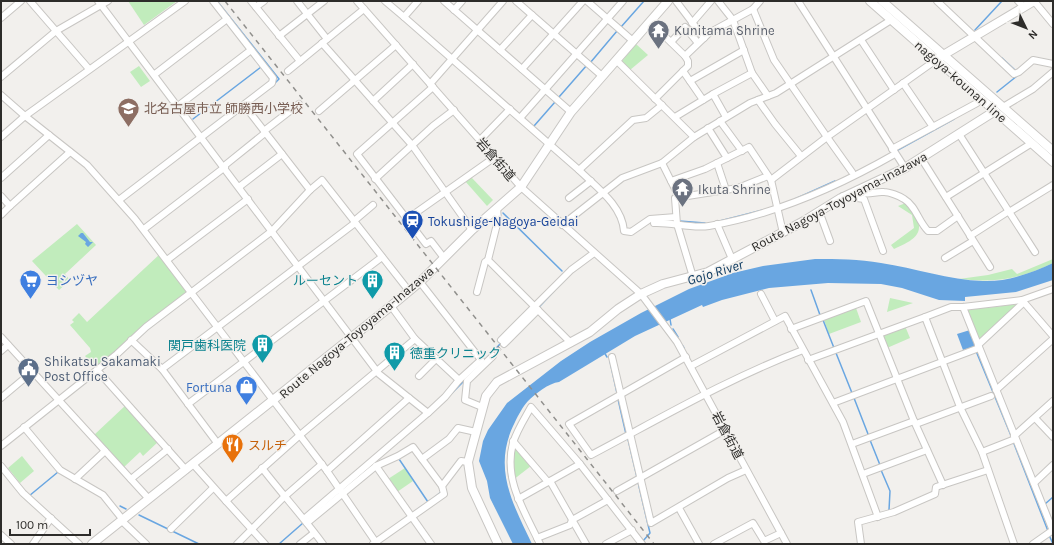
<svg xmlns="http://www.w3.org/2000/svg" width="1054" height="545" viewBox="0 0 1054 545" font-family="Karla,'Noto Sans JP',sans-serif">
<rect width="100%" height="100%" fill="#f2f0ed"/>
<g fill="#c1ecbc">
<polygon points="128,1 177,1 144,25"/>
<polygon points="636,44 648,55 630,70 622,61"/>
<polygon points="139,66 150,81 141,87 130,72"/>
<polygon points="471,177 493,200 487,206 465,181"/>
<path d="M906,203C911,208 914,212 917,218C925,237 908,242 894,249L891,245L914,228L912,215L898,206Z"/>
<polygon points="77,224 96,245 65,274 70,280 59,290 32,261"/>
<polygon points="160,254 187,291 95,368 85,356 91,352 90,348 70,325 74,322 72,320 79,313 87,322"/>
<path d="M1053,259V263C1020,279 995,283 959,279L988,275L1012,269L1017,274Z"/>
<polygon points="890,298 913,303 887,312"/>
<polygon points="1015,304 1017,305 981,339 978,338 967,311 969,309 995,307"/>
<polygon points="856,308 861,322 829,334 824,320"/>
<polygon points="905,326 910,338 887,348 883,337 884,334"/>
<polygon points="126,405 159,441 143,456 140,452 124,467 94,435"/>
<polygon points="514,445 531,466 513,480 512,473"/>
<polygon points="22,456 34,471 20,483 8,468"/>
<polygon points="405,468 413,481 397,492 388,479"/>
</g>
<g fill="#69a6e1">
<polygon points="81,233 83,233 90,242 93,242 88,247 85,244 86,242 78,236"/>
<path d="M815,259C837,259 859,259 881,263C915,268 949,280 983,281C1007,282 1032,273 1053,263V280L1016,292L965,297V301L939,300L902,288L881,284L828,283L769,288L722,300L703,307L702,305L635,336L559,382C549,383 535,394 528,401C522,408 519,414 515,422C492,467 512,502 532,544H513L490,498L487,481L479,461L483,441L488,430L507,403L561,361L590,342L641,313L689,289L733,273L763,266Z"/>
<polygon points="970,330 976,346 963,350 957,334"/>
</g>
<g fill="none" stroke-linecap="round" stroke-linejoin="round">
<g stroke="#69a6e1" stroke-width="1.5">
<polyline points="217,1 279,79 275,83"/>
<polyline points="621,27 644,1"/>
<polyline points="975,30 1002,1"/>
<polyline points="1002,58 1016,71"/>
<polyline points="590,63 617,31"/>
<polyline points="997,92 1017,76"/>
<polyline points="559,97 587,65"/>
<polyline points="193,119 261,67"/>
<polyline points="534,126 555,102"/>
<polyline points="896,151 954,119"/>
<polyline points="795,199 835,181"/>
<polyline points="503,213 562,271"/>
<polyline points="679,221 705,223"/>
<polyline points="716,222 763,210"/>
<polyline points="811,290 820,315"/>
<polyline points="539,307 554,291"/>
<polyline points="670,319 671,325"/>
<polyline points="823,320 834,348"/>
<polyline points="673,329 678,337"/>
<polyline points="683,346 684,348"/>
<polyline points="976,351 1012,438"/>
<polyline points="604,352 607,357"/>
<polyline points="836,353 852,393"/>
<polyline points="610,361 617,393"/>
<polyline points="483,362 501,343"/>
<polyline points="854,398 868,434"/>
<polyline points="618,399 626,434"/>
<polyline points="435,410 465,380"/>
<polyline points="628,439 637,477"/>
<polyline points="870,440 880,465"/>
<polyline points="1013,441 1048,531"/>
<polyline points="399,459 428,502"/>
<polyline points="881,470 890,491 889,510"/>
<polyline points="638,482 650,533 643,541"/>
<polyline points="29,496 58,472"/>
<polyline points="435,497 441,492"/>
<polyline points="1045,504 1053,497"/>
<polyline points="120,506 126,509"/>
<polyline points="414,512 422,506"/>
<polyline points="139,515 199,544"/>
<polyline points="1049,535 1053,544"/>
<polyline points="279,544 303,523"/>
</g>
<defs>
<g id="minor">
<polyline points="30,1 89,69"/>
<polyline points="98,1 379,374 428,413"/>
<polyline points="251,1 300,61"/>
<polyline points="297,1 327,39"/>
<polyline points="357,1 521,187 641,294 677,342 787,544"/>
<polyline points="385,1 404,17 418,1"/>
<polyline points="444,1 571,112"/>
<polyline points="516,1 602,76"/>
<polyline points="587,1 633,41"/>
<polyline points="676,1 704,38"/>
<polyline points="718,1 733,20 752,73 768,96"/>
<polyline points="798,1 905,168"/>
<polyline points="937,1 1014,74 1019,72 1033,60 1053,64"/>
<polyline points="1018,1 1024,7"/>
<polyline points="1034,1 1053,24"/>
<polyline points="256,7 264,1"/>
<polyline points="753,9 774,60 827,137"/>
<polyline points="454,10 462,1"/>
<polyline points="404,17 579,170 633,120 646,118 662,105"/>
<polyline points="1,18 21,1"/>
<polyline points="650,22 685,56 709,33 753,9 760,1"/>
<polyline points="692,23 711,1"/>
<polyline points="279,36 324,1"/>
<polyline points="861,40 894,90"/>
<polyline points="671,42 685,27 698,43"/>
<polyline points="322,43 412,145 472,230"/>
<polyline points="500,50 532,15"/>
<polyline points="616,60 694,137"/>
<polyline points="522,69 583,1"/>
<polyline points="288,71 364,9"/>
<polyline points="683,71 703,100"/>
<polyline points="155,74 227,19"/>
<polyline points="1,77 56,31 108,1"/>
<polyline points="690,81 744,50"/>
<polyline points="903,83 933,127"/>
<polyline points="430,84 503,1"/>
<polyline points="433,87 357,154 426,244 431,241 444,258"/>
<polyline points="713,94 726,117"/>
<polyline points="1,95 25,116 87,165 135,219 327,471 377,544"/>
<polyline points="655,99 688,66 688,61 685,56"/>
<polyline points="758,100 775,124 801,156"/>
<polyline points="373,101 413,64"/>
<polyline points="244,105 310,190"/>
<polyline points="178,106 251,50"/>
<polyline points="1003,107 1033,89 1053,72"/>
<polyline points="319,111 396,45"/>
<polyline points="675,117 713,94 752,73"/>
<polyline points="520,118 623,1"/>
<polyline points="720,121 742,151"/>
<polyline points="708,128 727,158"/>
<polyline points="264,131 299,104"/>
<polyline points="959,134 1035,252"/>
<polyline points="1,137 25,116 185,1"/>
<polyline points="827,137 852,172"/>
<polyline points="480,140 510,109"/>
<polyline points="892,149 977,103 981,98"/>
<polyline points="921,158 990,267"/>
<polyline points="662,163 679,197"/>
<polyline points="717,163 726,190"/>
<polyline points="224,166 265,133"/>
<path d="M579,170C596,187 622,205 624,231L631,232L650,219L676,217"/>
<polyline points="1,178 49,135"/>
<polyline points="375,179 433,126 454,110"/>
<polyline points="771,180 827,137 936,60"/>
<polyline points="671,181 705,169 749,147 771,180 783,233"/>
<polyline points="239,187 282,154"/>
<path d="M857,190C867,197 874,191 884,192C889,192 900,196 904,199C916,206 918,221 928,231H937L958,216"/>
<polyline points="1,196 10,206 70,152"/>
<polyline points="843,196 864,199 883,251"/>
<polyline points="946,197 1032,143"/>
<polyline points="569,198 591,181"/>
<polyline points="119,200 272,83 273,78 213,1"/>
<polyline points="497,208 498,220 488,260 571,343"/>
<polyline points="819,211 830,241"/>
<polyline points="1009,212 1053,185"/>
<polyline points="1,215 10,206"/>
<polyline points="407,219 495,157"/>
<polyline points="354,221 373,205"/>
<path d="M654,223C672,222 691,229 709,226C773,215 839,186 895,154"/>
<polyline points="717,224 732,259"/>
<polyline points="562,225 622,178 662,163 694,137 750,103 776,93 891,20"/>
<polyline points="144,229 225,167"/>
<polyline points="970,236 1009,211"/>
<polyline points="945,258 973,241"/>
<polyline points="167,260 248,199"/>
<polyline points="693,277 677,224 675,198 738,188 768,176"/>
<polyline points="477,292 485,262 488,260"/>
<polyline points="761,294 775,321"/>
<polyline points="1022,300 1053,289"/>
<polyline points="963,307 1053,531"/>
<polyline points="925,317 951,307 963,307 1022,300 1053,336"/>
<polyline points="791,329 866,301 914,421 943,485"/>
<polyline points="1,337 149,499"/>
<polyline points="415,339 459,380"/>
<polyline points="131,340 162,369 218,444"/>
<polyline points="501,340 571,270 594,253"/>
<polyline points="504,344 538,310"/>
<polyline points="978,345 1023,303"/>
<polyline points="1,351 8,345"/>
<polyline points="612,357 651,523 728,478 746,470"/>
<path d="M686,357L569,424L591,455C661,418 729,378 803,350"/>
<polyline points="808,360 925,317 960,407 982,452 1014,544"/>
<polyline points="691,366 785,316 843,422 878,517"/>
<polyline points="162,369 355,223"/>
<polyline points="97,370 186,470"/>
<polyline points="419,376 436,359"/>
<polyline points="996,390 1053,339"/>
<polyline points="1,398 32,372"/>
<polyline points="833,403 979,348"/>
<polyline points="188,404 382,257"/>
<polyline points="482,407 465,400 467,381 493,356"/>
<polyline points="1035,418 1053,437"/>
<polyline points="916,424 991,396"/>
<polyline points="24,427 60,470 103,495 123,520"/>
<polyline points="1014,436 1053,401"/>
<polyline points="513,441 548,482"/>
<polyline points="852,444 914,421"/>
<polyline points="1,446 117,354 146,327 272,231 310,190 322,180 409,291"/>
<polyline points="982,452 1015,439"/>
<polyline points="422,459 449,439 458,428 476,432"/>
<polyline points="193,464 226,501 300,435 415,339 391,306"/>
<polyline points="1,466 23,493 79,544"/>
<polyline points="376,466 431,544"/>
<path d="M262,468C282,494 304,518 323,544"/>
<polyline points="327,471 409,398"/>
<polyline points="863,474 927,450"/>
<polyline points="75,479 105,451"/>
<polyline points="131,479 168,449"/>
<polyline points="550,481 586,544"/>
<polyline points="1034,483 1053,465"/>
<polyline points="617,491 725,430"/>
<polyline points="518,499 580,464"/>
<polyline points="226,501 265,544"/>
<polyline points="679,508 699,544"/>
<polyline points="304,519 429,412 445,397 459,380 481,360 420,282"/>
<polyline points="122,521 146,544"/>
<polyline points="307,523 376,466 398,456 413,447 442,486"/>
<polyline points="171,529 213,488"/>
<polyline points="1,535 11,544"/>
<polyline points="537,538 570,525 572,520 608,500"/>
<polyline points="33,544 51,518"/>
<polyline points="237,544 284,497 322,464"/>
<polyline points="300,544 314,533"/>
<polyline points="373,544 444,494 442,486 461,461 468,462"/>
<path d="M540,544C525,512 503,480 513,443C517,430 525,418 531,407L580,464L642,544"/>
<polyline points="606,544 632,530"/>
<polyline points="714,544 753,523 764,541 781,533"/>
<polyline points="861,544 858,522 894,512 935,494 936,487 988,470"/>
<polyline points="1033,544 1053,530"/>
</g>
<g id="major">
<polyline points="870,1 1053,162"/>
<polyline points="882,1 1053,151"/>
<polyline points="940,57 1034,1"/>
<polyline points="92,544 391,306 420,282 472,230 521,187 571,112 668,1"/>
<polyline points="498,544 472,488 468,462 486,396 497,382 590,332 618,309 641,294 663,284 708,272 804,221 841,198 905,168 995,111"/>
</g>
</defs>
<use href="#minor" stroke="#c8c6c3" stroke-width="8"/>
<use href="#major" stroke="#c8c6c3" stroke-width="10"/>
<use href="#minor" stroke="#fff" stroke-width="6"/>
<use href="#major" stroke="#fff" stroke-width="8"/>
<polyline stroke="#908f8c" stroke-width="1.5" stroke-dasharray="5 5" stroke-linecap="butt" points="225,1 654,544"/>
</g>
<defs>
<symbol id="temple-pin" viewBox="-11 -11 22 30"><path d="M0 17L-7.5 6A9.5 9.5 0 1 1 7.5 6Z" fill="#6b7280" stroke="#f2f0ed"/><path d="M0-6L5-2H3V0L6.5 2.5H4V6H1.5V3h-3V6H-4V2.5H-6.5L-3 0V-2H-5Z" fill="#fff"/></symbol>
<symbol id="school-pin" viewBox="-11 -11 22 30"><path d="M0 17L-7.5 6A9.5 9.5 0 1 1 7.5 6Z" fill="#8d6e63" stroke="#f2f0ed"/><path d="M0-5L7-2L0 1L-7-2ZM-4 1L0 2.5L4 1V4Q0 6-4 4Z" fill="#fff"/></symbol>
<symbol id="station-pin" viewBox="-11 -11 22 30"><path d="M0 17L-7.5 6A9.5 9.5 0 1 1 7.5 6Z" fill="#1a4fb4" stroke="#f2f0ed"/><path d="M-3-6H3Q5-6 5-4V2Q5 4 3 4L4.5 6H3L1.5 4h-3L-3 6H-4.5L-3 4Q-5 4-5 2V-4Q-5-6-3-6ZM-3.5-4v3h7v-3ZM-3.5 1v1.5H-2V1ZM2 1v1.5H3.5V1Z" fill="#fff"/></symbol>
<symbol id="supermarket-pin" viewBox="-11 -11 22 30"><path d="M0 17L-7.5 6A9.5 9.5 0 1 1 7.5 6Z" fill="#3f7fe0" stroke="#f2f0ed"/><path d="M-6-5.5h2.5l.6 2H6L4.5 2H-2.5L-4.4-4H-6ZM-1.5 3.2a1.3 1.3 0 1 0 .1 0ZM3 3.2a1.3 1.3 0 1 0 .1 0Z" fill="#fff"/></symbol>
<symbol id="building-pin" viewBox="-11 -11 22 30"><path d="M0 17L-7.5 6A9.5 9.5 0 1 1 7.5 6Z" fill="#0f9aa8" stroke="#f2f0ed"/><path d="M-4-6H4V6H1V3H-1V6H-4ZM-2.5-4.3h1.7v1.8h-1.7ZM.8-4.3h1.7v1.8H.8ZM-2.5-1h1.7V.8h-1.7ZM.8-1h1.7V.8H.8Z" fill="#fff"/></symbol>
<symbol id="civic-pin" viewBox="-11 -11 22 30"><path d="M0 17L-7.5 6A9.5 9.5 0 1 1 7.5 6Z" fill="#5c6f8a" stroke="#f2f0ed"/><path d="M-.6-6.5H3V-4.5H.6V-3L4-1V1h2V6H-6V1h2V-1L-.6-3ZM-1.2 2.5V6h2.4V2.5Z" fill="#fff"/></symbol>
<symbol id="shop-pin" viewBox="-11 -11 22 30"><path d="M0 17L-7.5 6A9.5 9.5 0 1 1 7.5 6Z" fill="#3f7fe0" stroke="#f2f0ed"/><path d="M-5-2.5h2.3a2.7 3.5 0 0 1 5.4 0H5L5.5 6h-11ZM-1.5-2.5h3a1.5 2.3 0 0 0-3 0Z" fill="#fff"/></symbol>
<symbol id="restaurant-pin" viewBox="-11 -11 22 30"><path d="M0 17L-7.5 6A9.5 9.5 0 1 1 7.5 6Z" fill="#e8710a" stroke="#f2f0ed"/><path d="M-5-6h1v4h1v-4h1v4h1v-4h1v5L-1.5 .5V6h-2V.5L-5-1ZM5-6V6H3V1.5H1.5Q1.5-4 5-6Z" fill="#fff"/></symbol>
</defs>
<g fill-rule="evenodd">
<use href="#temple-pin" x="646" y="18" width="25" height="34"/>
<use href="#school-pin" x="116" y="96" width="25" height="34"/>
<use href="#temple-pin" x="670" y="176" width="25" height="34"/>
<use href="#station-pin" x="400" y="208" width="25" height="34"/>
<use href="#supermarket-pin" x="18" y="268" width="25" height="34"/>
<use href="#building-pin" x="360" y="268" width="25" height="34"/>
<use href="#building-pin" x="250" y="332" width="25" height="34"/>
<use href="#building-pin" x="382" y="340" width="25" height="34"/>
<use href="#civic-pin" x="16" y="356" width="25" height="34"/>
<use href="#shop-pin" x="234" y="374" width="25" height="34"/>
<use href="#restaurant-pin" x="220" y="432" width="25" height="34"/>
</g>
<g text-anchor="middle" stroke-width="3" stroke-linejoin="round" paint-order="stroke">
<g font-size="13" fill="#5b616d" stroke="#f2f0ed" text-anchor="start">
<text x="674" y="35">Kunitama Shrine</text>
<text x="698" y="194">Ikuta Shrine</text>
</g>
<g font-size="13" fill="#2d2c2a" stroke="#f2f0ed">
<text transform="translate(961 81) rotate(41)" y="5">nagoya-kounan line</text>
<text transform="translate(496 159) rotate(49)" y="5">岩倉街道</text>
<text transform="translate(839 201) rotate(-28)" y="5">Route Nagoya-Toyoyama-Inazawa</text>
<text transform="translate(356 332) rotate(-40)" y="5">Route Nagoya-Toyoyama-Inazawa</text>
<text transform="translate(728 435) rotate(62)" y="5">岩倉街道</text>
</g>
<g font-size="13" fill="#785e54" stroke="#f2f0ed" text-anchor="start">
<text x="144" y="113">北名古屋市立 師勝西小学校</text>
</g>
<g font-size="13" fill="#164399" stroke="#f2f0ed" text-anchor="start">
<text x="428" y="226">Tokushige-Nagoya-Geidai</text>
</g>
<g font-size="13" fill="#366cbe" stroke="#f2f0ed" text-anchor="start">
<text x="46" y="285">ヨシヅヤ</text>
<text x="232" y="392" text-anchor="end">Fortuna</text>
</g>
<g font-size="13" fill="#0d838f" stroke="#f2f0ed" text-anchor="end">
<text x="358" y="285">ルーセント</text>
<text x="246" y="350">関戸歯科医院</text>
<text x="410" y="358" text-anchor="start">徳重クリニック</text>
</g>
<g font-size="13" fill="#4e5e75" stroke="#f2f0ed" text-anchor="start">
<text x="44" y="366">Shikatsu Sakamaki<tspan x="44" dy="15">Post Office</tspan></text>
</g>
<g font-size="13" fill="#c56008" stroke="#f2f0ed" text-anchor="start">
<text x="248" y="450">スルチ</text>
</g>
<g font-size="14" font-style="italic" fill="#0d3a61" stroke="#f2f0ed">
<text transform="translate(715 272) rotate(-17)" y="5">Gojo River</text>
</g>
</g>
<rect width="1054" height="545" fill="none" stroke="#2d2c2a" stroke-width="4"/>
<g transform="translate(1026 28) rotate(133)" stroke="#f2f0ed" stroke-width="3" paint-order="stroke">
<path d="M0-3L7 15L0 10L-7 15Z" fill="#2d2c2a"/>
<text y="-6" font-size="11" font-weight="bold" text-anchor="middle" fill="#2d2c2a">N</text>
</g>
<path d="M10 529v6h80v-6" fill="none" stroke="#2d2c2a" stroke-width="2"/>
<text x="16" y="529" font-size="12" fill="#2d2c2a" stroke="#f2f0ed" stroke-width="3" paint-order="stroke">100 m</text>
</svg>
